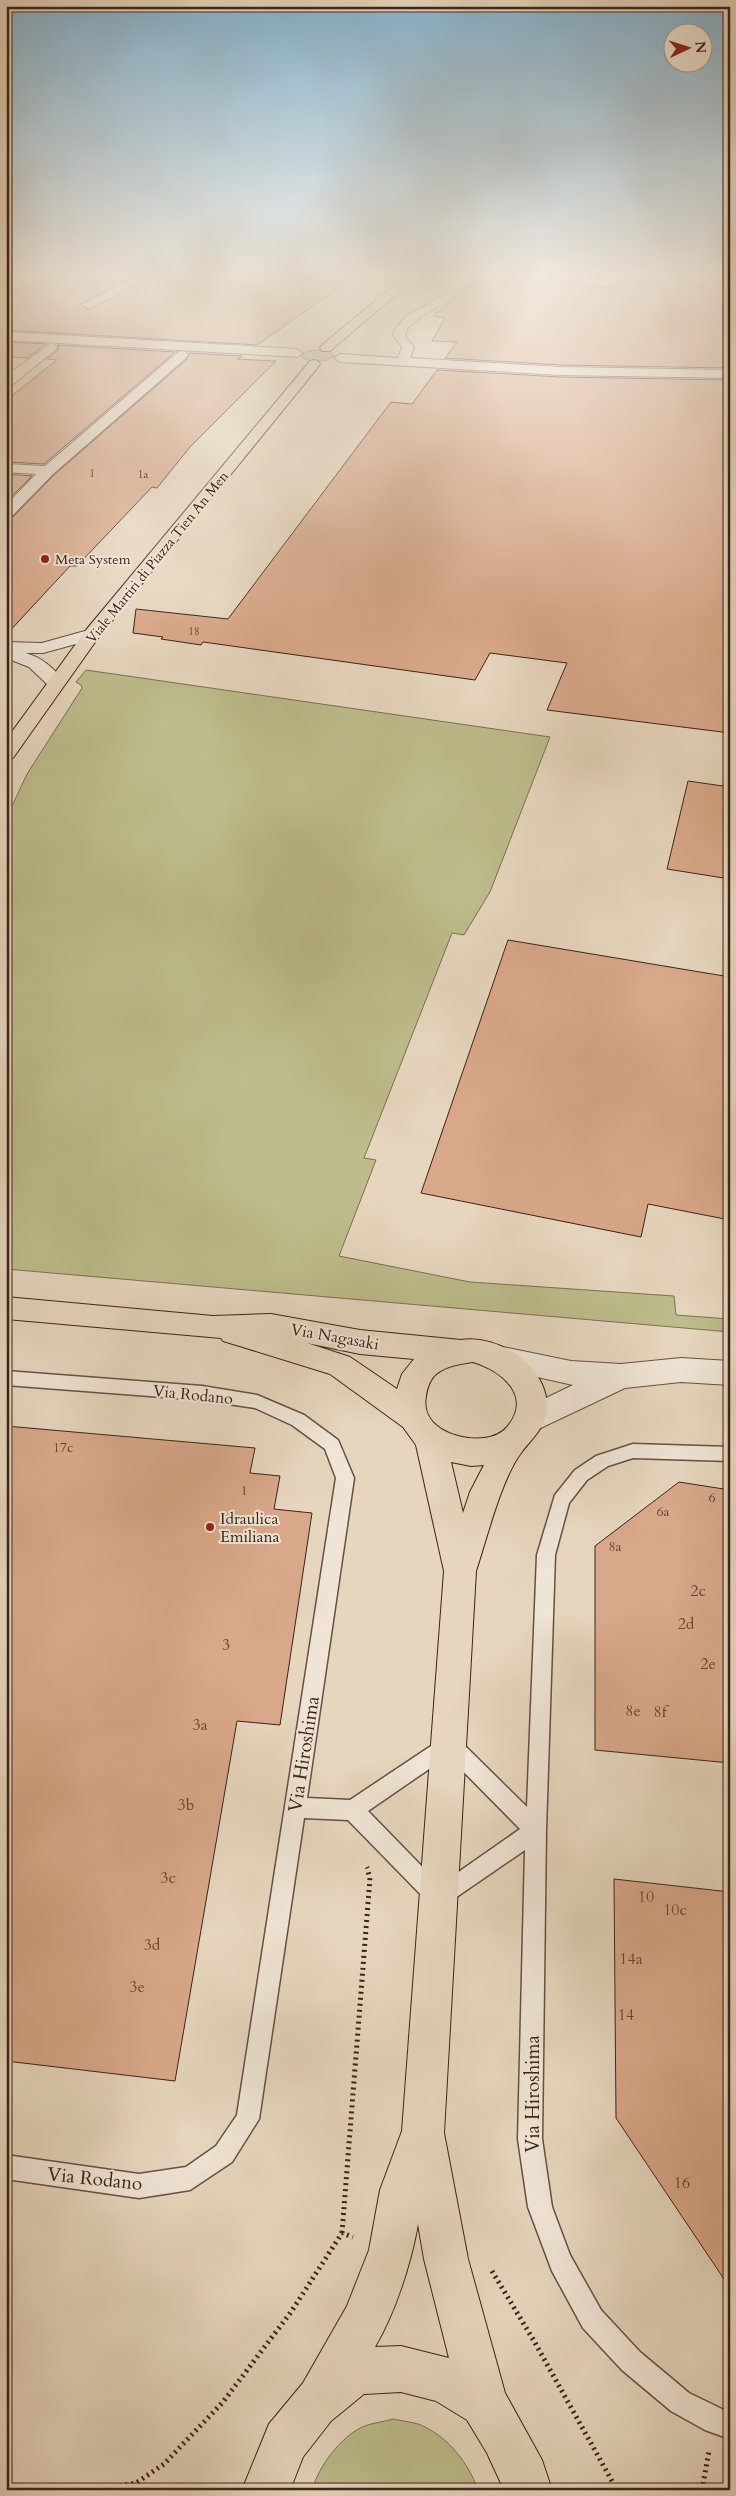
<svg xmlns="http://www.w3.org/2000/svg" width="736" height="2496" viewBox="0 0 736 2496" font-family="Cardo,serif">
<rect width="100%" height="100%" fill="#e6d6be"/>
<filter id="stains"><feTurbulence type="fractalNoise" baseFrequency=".004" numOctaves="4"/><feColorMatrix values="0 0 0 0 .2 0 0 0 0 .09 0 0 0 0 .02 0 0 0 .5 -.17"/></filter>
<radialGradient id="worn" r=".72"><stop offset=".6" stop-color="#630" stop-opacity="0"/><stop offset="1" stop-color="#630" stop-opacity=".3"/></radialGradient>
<g fill="#bdbc8c" stroke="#7c7052">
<path d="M422,275H441C427,289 421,298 400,294Z"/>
<path d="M317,350L328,351L334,356C325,363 309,364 301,356L308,351Z"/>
<polygon points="86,670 550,737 490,892 464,935 452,933 364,1158 376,1160 339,1256 470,1282 674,1296 676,1315 730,1319 730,1332 6,1269 6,819 27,774 82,688 81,685 76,682"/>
<path d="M393,2419C402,2421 415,2422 423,2426C449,2438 469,2464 478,2490H312C319,2466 340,2438 362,2427C371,2423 383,2422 393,2419Z"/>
</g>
<g fill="#d9a88a" stroke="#3c2319">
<polygon points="48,275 135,275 80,304 88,310 154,275 357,275 257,345 6,330 6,296"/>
<polygon points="483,275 613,288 626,277 730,291 730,368 560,365 445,358 457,342 432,341 445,318 433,316"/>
<polygon points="6,342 46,344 27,358 6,357"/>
<polygon points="57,345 175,352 44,464 6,462 6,395 13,395 57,360 47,359 57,351 59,347"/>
<polygon points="189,353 242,356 237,359 276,361 190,447 157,488 152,487 77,566 70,566 6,635 6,520 12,518 54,475 187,359"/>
<polygon points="437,370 560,377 730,380 730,733 547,710 567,663 490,653 475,680 203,642 201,645 161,639 163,637 133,633 136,609 228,619 391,402 412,404"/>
<polygon points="6,474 32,476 6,502"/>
<polygon points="688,781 730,787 730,879 667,869"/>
<polygon points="508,940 730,977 730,1220 648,1204 641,1237 421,1193"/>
<polygon points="6,1426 255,1448 250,1473 280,1476 274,1509 312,1513 280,1725 237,1721 175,2081 6,2061"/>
<polygon points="679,1482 730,1490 730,1763 595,1750 595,1546"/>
<polygon points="614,1879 730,1892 730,2288 616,2118"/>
</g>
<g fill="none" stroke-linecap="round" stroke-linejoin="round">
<defs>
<path id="service" d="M6,1371L202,1386L257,1395L304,1415L338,1440L354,1478L307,1798L350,1800L449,1734L456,1737L527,1807L537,1555L555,1495L575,1470L596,1456L633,1444L730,1447V1461L633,1458L608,1466L587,1480L569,1503L555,1555L546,1830L542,2139L552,2207L570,2255L601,2310L640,2352L689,2393L730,2413V2439L705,2430L671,2411L622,2370L583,2328L552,2271L528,2207L518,2139L525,1850L439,1909L432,1906L348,1820L304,1818L259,2119L232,2162L190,2190L139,2198L6,2179V2155L139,2174L186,2167L216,2146L237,2115L336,1478L325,1449L292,1425L255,1408L202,1400L6,1385ZM448,1756L520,1829L440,1885L368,1811Z"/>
<g id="minor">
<polygon points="6,275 17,275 6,281"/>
<polygon points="138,275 152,275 92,307 88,308 82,305"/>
<polygon points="465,275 477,275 445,303 420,317 407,329 405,337 414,347 410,358 560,367 730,370 730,378 560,375 340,362 334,358 340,354 398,358 402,347 393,335 395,329 406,316 437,299"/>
<polygon points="6,332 297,349 303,353 297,357 6,340"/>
<polygon points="51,343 57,347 55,350 11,386 6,387 6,376"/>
<polygon points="182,351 186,352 188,355 186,358 53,474 11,517 6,518 6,505 36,474 6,472 6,464 45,466 178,352"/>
<path d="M92,629L98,630L101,634L98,638L43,653H26C43,658 55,669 65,683L62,687H50L29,667L6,658V642L42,643Z"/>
<polygon points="503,1347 571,1361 621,1364 681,1358 730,1361 730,1385 681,1382 625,1388 530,1433 519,1429 515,1420 519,1411 573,1385 493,1367 488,1359 493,1351"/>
</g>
<g id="primary">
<polygon points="407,275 419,275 330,351 322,351 320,348 322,345"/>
<polygon points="314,360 318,361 320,364 318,367 98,638 13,758 6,760 6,740 86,630 310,361"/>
<path d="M6,1297L213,1316L271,1314L360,1330L461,1340C498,1334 548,1366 547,1408C546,1428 531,1439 521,1453C501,1480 487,1538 476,1571L444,2133L468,2259L505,2393L542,2460L552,2490H504L487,2453L467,2420L436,2401L401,2392L364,2394L331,2421L303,2457L290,2490H242L269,2424L303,2383L347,2306L369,2250L380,2190L402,2131L444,1571L416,1445L403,1427L330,1374L233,1344L223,1341L221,1338L6,1319ZM307,1343L360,1354L414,1359L402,1374L397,1389L350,1357ZM473,1362C502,1371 533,1396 507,1427C501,1434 493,1437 484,1438C459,1441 420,1428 426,1396C427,1389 429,1382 434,1376C444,1366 460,1364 473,1362ZM451,1462L471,1466L484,1465L470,1492L463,1513ZM418,2224L424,2259L449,2358L401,2346L375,2347C395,2313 411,2264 418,2224Z"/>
</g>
</defs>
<use href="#service" stroke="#665042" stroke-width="3"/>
<use href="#minor" stroke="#665042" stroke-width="2"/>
<use href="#primary" stroke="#3c2319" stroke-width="2"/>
<polyline stroke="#3c2319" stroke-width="4" stroke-dasharray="1 3" stroke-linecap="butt" points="367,1867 368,1869"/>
<g stroke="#3c2319" stroke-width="5" stroke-dasharray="2 4" stroke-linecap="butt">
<polyline points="342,2233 370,1878 367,1868"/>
<polyline points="492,2271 534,2341 617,2490"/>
<polyline points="96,2490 136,2483 164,2464 223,2402 291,2312 342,2233 353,2237"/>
<polyline points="702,2490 709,2451"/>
</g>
<use href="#service" fill="#efe4d5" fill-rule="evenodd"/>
<use href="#minor" fill="#efe4d5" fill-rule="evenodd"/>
<use href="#primary" fill="#e6d6be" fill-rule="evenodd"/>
</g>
<linearGradient id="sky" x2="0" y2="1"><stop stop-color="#87b6d3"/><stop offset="0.44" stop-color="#f4ede2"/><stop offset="1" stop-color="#f4ede2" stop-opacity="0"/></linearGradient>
<rect width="736" height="624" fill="url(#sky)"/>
<g fill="#8f2418" stroke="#efe4d5" stroke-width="2">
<circle cx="45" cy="559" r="5"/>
<circle cx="210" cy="1527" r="5"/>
</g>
<g text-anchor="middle" stroke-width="4" stroke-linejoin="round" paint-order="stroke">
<g font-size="11" fill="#634435">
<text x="92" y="477">1</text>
<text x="143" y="478">1a</text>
<text x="194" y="635">18</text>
</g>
<g font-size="14" fill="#3c2319" stroke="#efe4d5">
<text transform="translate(157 557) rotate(-51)" y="5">Viale Martiri di Piazza Tien An Men</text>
</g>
<g font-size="14" fill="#3c2319" stroke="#efe4d5" text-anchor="start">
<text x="55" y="564">Meta System</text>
</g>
<g font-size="14" fill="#634435">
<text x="63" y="1452">17c</text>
<text x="244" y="1495">1</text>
<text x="712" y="1502">6</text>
<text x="663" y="1516">6a</text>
<text x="615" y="1551">8a</text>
</g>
<g font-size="16" fill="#3c2319" stroke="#efe4d5">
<text transform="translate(335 1336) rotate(10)" y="6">Via Nagasaki</text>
<text transform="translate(193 1394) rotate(6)" y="6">Via Rodano</text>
</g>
<g font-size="16" fill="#3c2319" stroke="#efe4d5" text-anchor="start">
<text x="220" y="1524">Idraulica<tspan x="220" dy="18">Emiliana</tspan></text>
</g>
<g font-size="16" fill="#634435">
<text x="698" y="1596">2c</text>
<text x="686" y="1629">2d</text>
<text x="226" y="1650">3</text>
<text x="708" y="1669">2e</text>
<text x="633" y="1716">8e</text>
<text x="660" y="1717">8f</text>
<text x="200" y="1730">3a</text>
<text x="186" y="1810">3b</text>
<text x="168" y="1883">3c</text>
<text x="646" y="1902">10</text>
<text x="675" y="1915">10c</text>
<text x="152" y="1950">3d</text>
<text x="631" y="1964">14a</text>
<text x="137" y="1992">3e</text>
<text x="626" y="2020">14</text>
<text x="682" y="2188">16</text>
</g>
<g font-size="19" fill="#3c2319" stroke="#efe4d5">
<text transform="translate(303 1754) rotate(-81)" y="7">Via Hiroshima</text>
<text transform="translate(532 2094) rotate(-90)" y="7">Via Hiroshima</text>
<text transform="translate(95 2178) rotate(6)" y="7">Via Rodano</text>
</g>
</g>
<rect width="736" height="2496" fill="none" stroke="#e6d6be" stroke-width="25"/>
<rect x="8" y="8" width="721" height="2481" fill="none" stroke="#3c2319" stroke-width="2.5"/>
<rect x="12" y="12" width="711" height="2471" fill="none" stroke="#3c2319"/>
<g transform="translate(688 48) rotate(86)"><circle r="24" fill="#efe4d5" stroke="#a7978a"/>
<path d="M0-4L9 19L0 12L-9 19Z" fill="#8f2418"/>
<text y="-8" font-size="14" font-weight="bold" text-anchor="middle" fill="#3c2319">N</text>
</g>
<rect width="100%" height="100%" filter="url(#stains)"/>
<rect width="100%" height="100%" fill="url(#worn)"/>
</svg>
